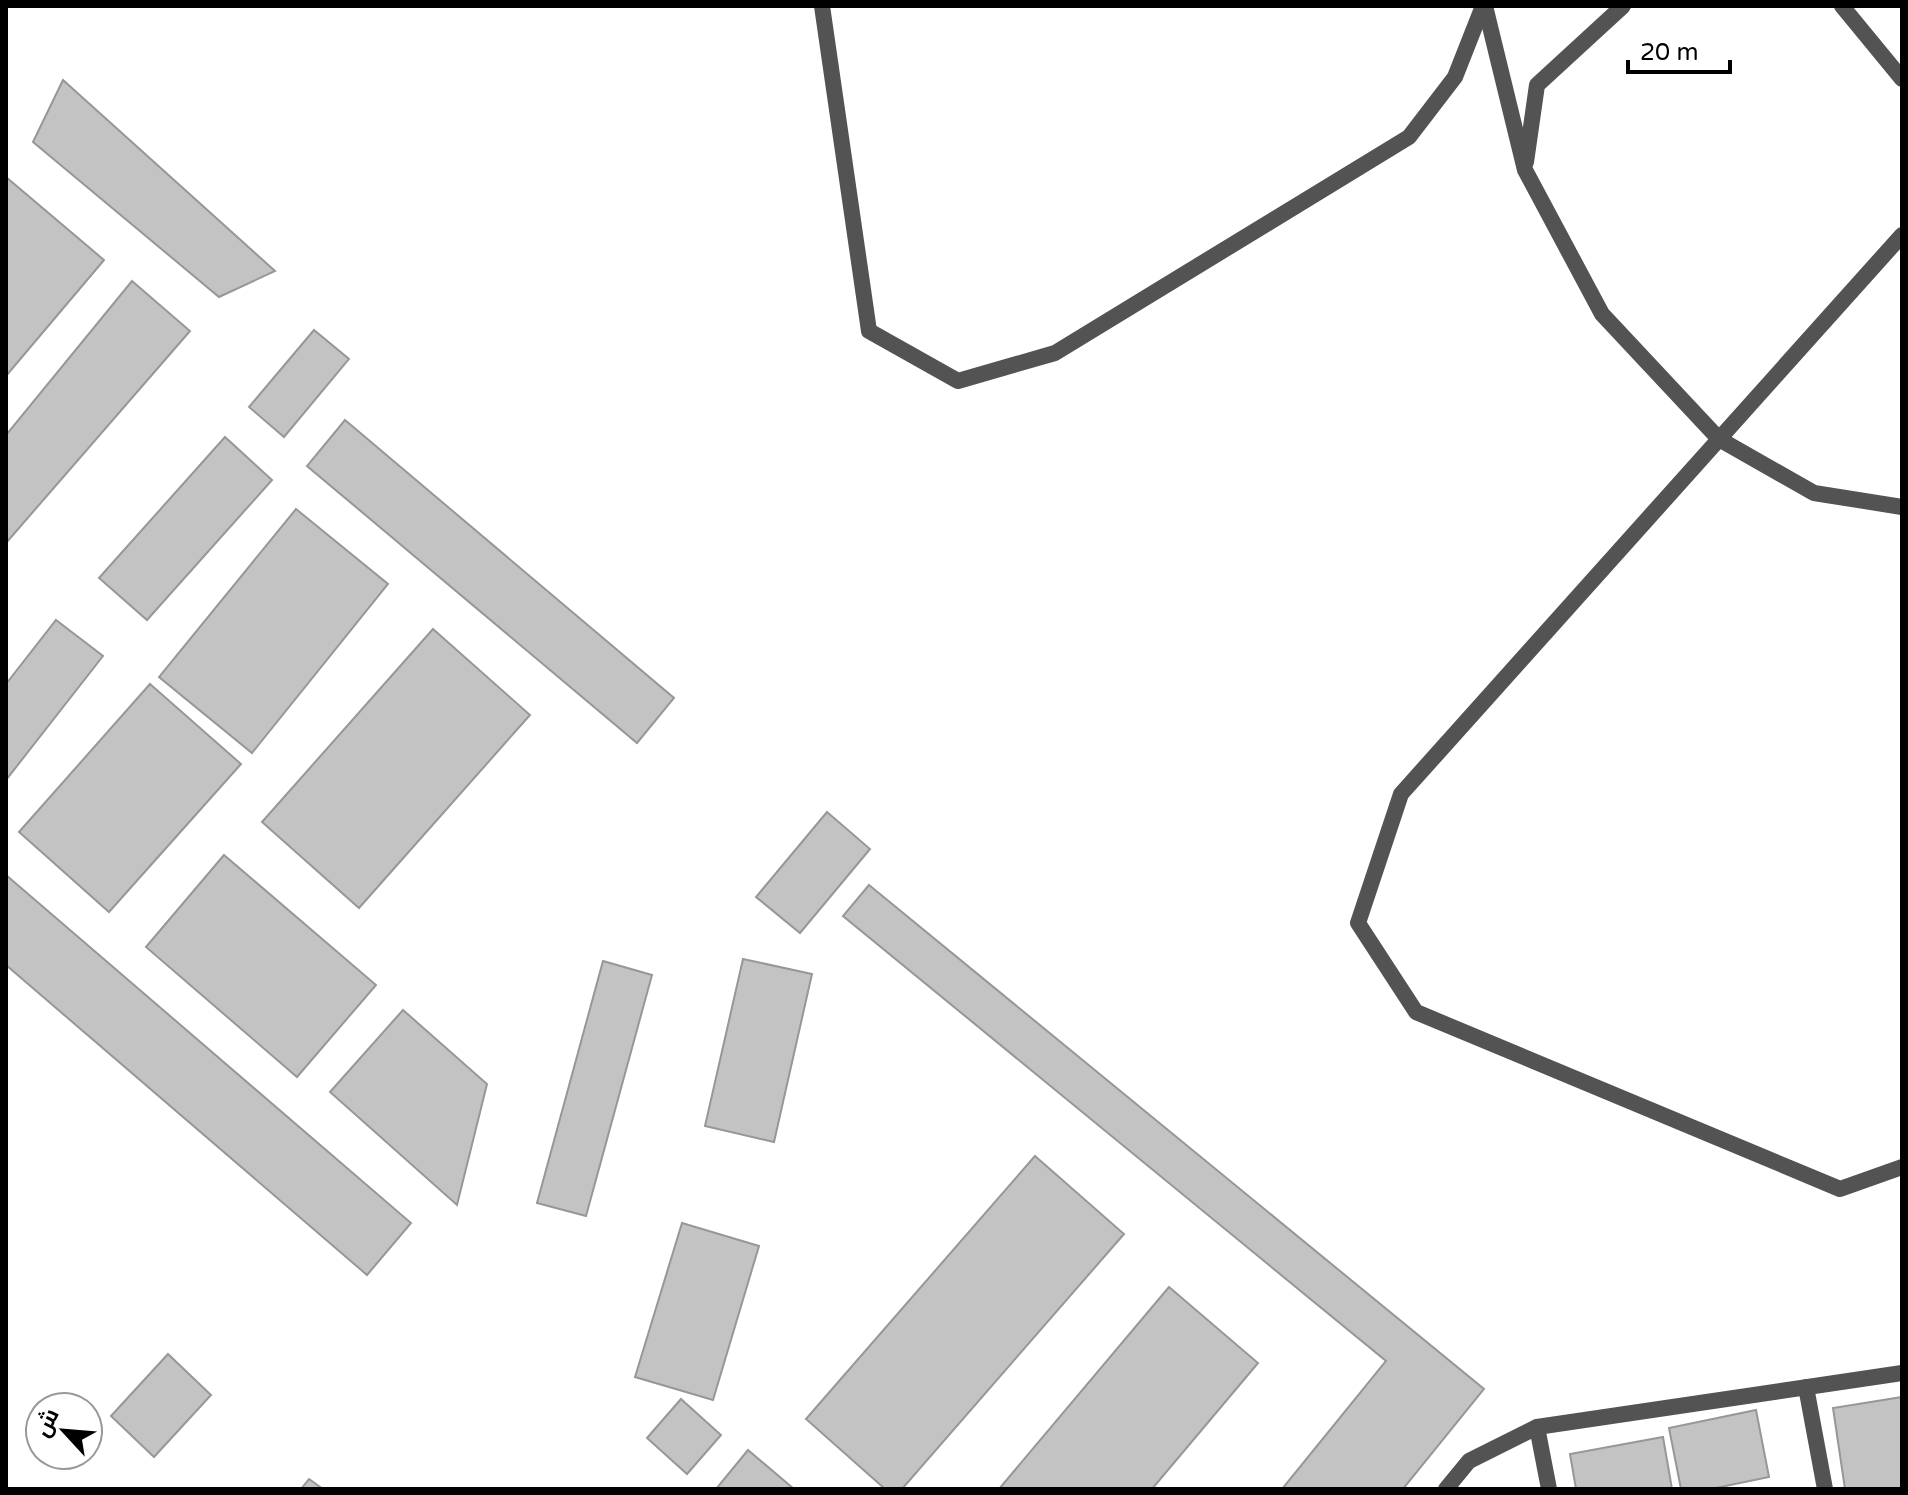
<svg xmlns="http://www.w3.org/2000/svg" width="1908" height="1495" viewBox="0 0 1908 1495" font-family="'Varela Round',Cairo,sans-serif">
<rect width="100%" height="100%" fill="#fff"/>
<g fill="#c3c3c3" stroke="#979797" stroke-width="2">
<polygon points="63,80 275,271 219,297 33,142"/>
<polygon points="6,177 104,260 6,376"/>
<polygon points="132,281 190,331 6,543 6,435"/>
<polygon points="314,330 349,359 284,437 249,407"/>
<polygon points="345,420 674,698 637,743 307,466"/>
<polygon points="225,437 272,480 147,620 99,578"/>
<polygon points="296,509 388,584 252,753 159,677"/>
<polygon points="56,620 103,656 6,780 6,684"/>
<polygon points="433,629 530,715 359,908 262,822"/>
<polygon points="150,684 241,764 109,912 19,832"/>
<polygon points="827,812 870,849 800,933 756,897"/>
<polygon points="224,855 376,985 297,1077 146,947"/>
<polygon points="6,875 411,1223 367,1275 6,965"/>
<polygon points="869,885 1484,1389 1403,1489 1282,1489 1386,1361 843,916"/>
<polygon points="743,959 812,974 774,1142 705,1126"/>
<polygon points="603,961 652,975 586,1216 537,1203"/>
<polygon points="403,1010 487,1084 457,1205 330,1092"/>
<polygon points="1035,1156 1124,1234 902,1489 885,1489 806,1419"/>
<polygon points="682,1223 759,1246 713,1400 635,1377"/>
<polygon points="1169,1287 1258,1363 1152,1489 999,1489"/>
<polygon points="168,1354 211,1395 154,1457 111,1416"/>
<polygon points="1902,1397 1902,1489 1845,1489 1833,1408"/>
<polygon points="681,1399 721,1435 687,1474 647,1438"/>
<polygon points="1756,1410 1769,1477 1711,1489 1681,1489 1669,1428"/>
<polygon points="1663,1437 1672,1489 1576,1489 1570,1454"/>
<polygon points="748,1450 794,1489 716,1489"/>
<polygon points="309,1479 323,1489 301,1489"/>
</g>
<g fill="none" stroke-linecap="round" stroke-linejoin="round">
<g stroke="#535353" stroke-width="16">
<polyline points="822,6 869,331 958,381 1055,353 1409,137 1455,77 1483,6"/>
<polyline points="1485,6 1525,170 1602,314 1719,439 1814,493 1902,507"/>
<polyline points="1842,6 1902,79"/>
<polyline points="1526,162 1537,85 1623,6"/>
<polyline points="1902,235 1401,794 1358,923 1416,1012 1840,1189 1902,1167"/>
</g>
<g stroke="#535353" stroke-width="16">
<polyline points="1806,1387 1825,1489"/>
<polyline points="1537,1427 1549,1489"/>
<polyline points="1446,1489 1469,1461 1537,1427 1902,1373"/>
</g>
</g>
<rect width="1908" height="1495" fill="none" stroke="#000000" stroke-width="16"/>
<g transform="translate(64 1431) rotate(296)"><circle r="38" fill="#ffffff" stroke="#999999" stroke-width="2"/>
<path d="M0-6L14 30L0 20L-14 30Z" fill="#000000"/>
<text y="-12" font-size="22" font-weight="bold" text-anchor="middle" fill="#000000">ش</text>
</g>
<path d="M1628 60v12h102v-12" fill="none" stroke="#000000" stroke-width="4"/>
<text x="1640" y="60" font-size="24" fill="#000000" stroke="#ffffff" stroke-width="6" paint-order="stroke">20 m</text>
</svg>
